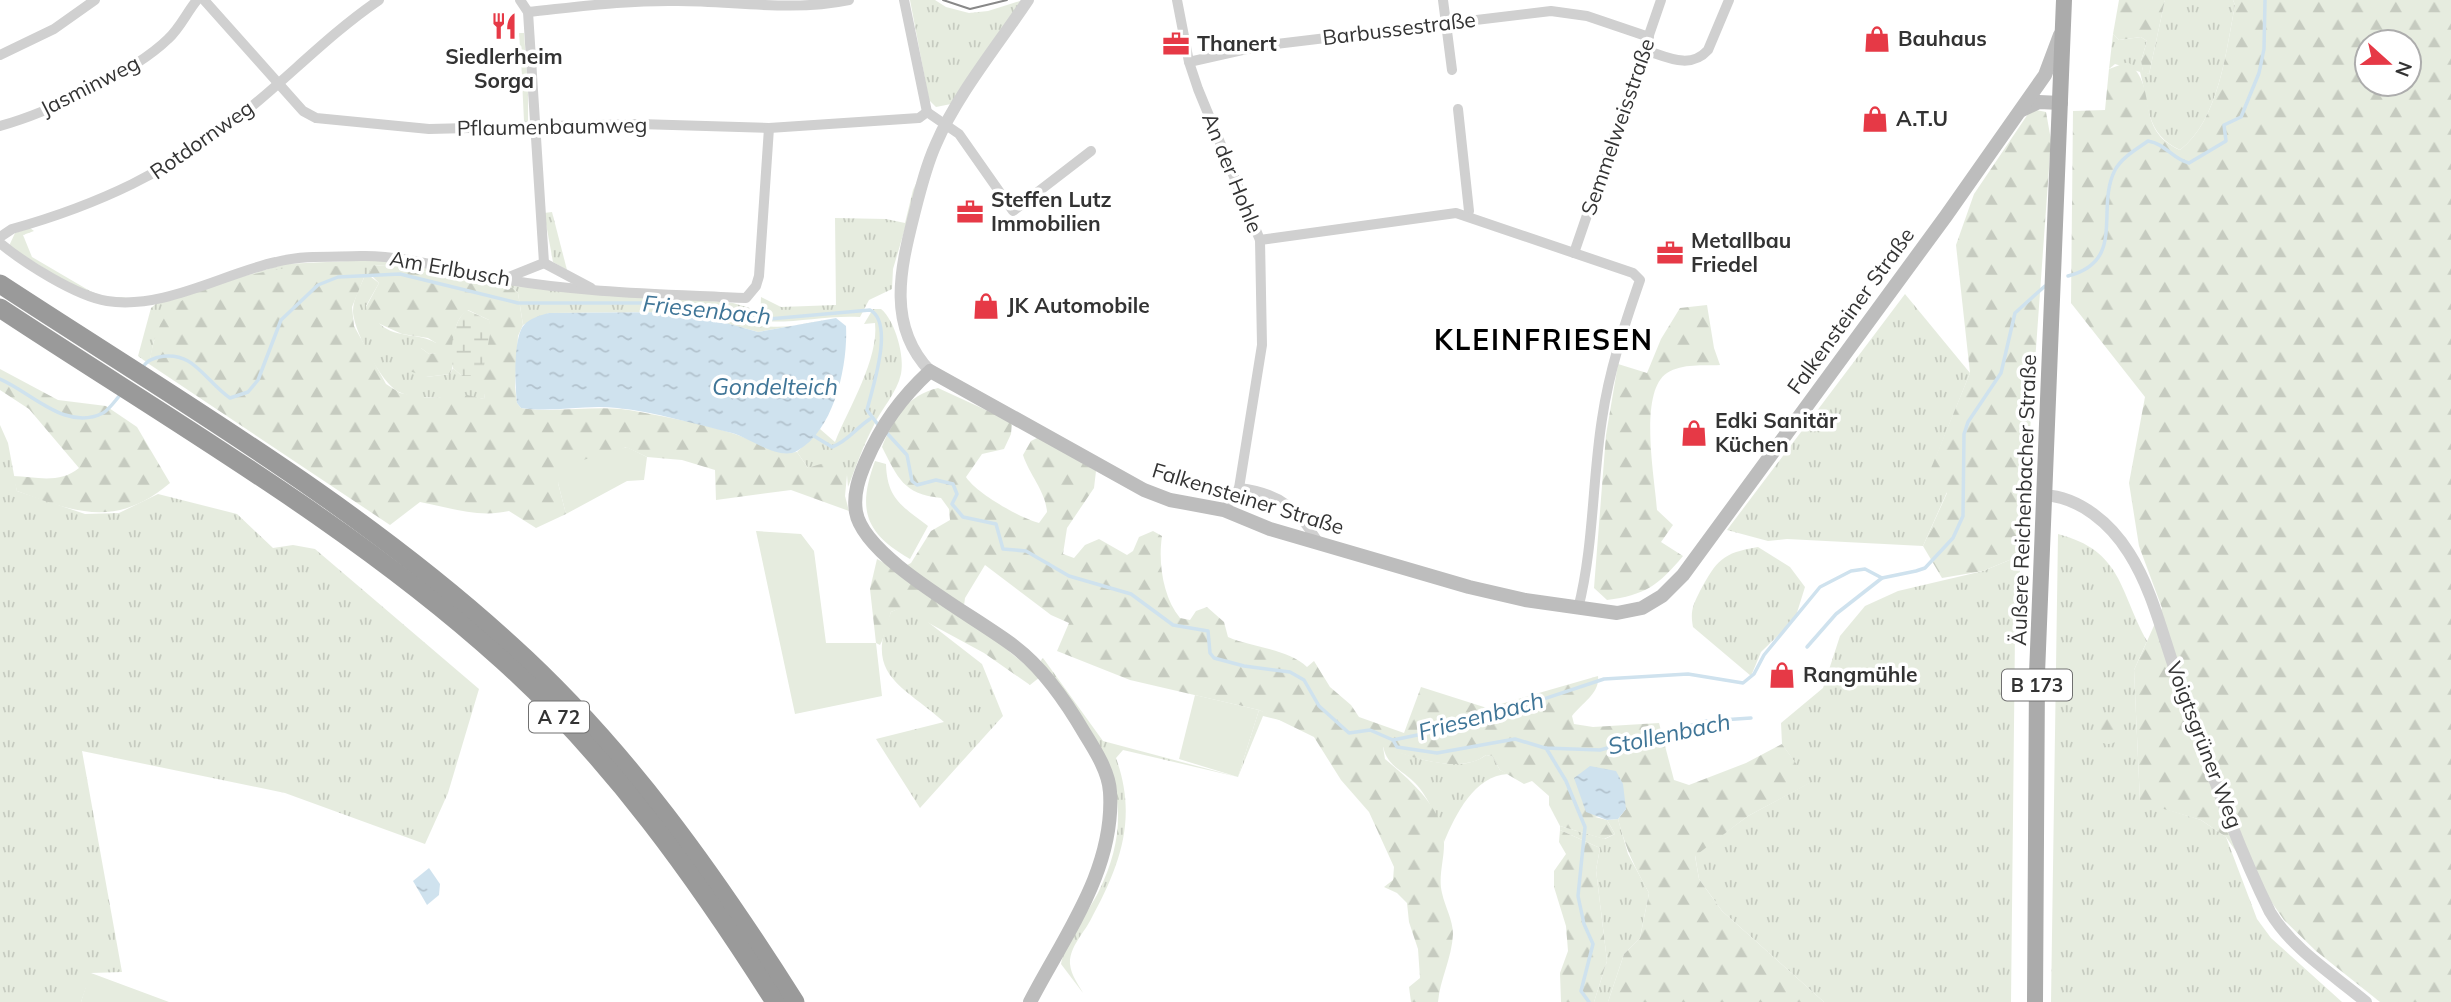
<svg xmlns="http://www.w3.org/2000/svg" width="2451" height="1002" viewBox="0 0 2451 1002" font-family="Mulish,sans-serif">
<defs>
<pattern id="grass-tufts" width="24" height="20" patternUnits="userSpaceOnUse" patternTransform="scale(1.75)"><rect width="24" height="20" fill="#e6ecdf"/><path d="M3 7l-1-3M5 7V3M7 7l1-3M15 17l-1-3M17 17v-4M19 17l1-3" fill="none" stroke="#c6cbc0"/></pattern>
<pattern id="forest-firs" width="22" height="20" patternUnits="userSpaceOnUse" patternTransform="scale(1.75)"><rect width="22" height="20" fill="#e6ecdf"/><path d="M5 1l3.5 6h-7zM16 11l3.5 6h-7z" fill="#c6cbc0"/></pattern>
<pattern id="wetland-marsh" width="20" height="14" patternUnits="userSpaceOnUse" patternTransform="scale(1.75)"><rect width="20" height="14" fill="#e6ecdf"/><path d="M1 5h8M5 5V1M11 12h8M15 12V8" fill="none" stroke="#c6cbc0"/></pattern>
<pattern id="water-ripples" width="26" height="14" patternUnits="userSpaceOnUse" patternTransform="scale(1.75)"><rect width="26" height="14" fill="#cfe2ee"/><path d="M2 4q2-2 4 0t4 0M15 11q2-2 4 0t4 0" fill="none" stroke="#b2c2cd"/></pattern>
</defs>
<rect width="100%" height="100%" fill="#fff"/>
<g fill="url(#grass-tufts)">
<polygon points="910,0 935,0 946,7 969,13 988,11 1023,0 951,104 936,107 929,100"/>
<path d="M2165,0H2233L2235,5C2226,51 2219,120 2180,150C2145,134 2149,104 2140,72L2115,64L2109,69L2113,34L2119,40L2141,37L2147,41L2141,61L2143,71L2149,74Z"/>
<polygon points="519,33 524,33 527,75 522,76"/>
<polygon points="522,80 528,80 528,123 504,126 502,122 524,121"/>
<path d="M922,171L893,269L892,289L869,300L860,317C826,315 794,324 760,321L761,297L781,307L836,305L835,218L886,219L905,223L913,190Z"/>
<polygon points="552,212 567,270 553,262 544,213"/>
<polygon points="30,228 34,231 23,235 32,257 90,291 105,297 129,297 106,300 75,288 9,246 15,233"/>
<path d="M369,260L419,264L576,290L733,303L753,309L752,322C776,333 810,322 836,318L758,332L687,312L549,313L523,325L518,293L513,288L401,267L372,265L371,277L379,283L366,306C371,312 375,320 381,325C396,338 420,333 436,343V353L429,354L421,348L426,377L450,374L453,368L462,376H482L486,388L484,399C456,392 426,404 399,392C382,384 353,330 353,311C353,299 361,286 365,275L154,340L149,364L138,356L151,308L158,302L285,264Z"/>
<polygon points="1905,294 1970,373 1930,472 1947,492 1923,546 1787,539 1768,541 1727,530"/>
<path d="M873,309H881C895,320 905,357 901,374C897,393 881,409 873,427C863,446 856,467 848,487L847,475L808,468L797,452L820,429L835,442C849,407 879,359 875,323L864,324Z"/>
<polygon points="0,425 8,443 17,491 85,514 119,513 158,494 237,514 273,548 293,545 315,549 479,689 448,793 425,844 285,793 82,751 122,972 91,973 81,1002 0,1002"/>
<path d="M2058,534C2123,551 2119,591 2147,641L2134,670L2140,801L2201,820L2226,837L2257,919L2271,938L2342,1002H2051Z"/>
<path d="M1758,547L1790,567L1805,587L1795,619L1761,652L1751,676L1693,627C1690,611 1693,605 1700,591C1717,560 1722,553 1758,547Z"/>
<polygon points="2012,559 2020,570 2015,633 2011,1002 1824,1002 1722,911 1699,879 1695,855 1748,816 1809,783 1782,744 1781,723 1823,688 1840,636 1865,606 1898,591 1983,571"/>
<path d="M906,605L982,664L1003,716L920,808L876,739L944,722C901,684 864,676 891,612Z"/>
<path d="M1043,658L1103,741L1238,777L1259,710L1288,722L1263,716L1238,777L1123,750L1116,758C1138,819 1120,866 1090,921C1083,934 1069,948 1070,964C1071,975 1078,984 1083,993L1061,964C1066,938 1086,916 1098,893C1147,794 1098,738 1039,663Z"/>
<path d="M1383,746C1410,757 1461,775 1486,755L1492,756L1500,770L1508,774C1474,776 1456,814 1444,842C1439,823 1429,797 1415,783C1401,769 1387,766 1383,746Z"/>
<polygon points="1618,819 1628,854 1649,893 1640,938 1624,954 1608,1002 1594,1002 1607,961 1596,870 1600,848 1560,830 1560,826 1605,839 1615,834 1607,820"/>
</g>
<g fill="url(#forest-firs)" fill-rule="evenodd">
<polygon points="2119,0 2165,0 2149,74 2143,72 2141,61 2147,41 2141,37 2119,40 2113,34"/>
<path d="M2233,0H2451V1002H2380L2316,951L2284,920L2226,837L2201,820L2140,802L2134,670L2162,608L2139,546L2129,483L2145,397L2071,303L2073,111L2105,110L2109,69L2128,62C2160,89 2133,129 2180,150C2219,120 2226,51 2235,5ZM2367,42H2409V84H2367Z"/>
<polygon points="2036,110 2046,112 2051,140 2020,570 2012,559 1983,571 1942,578 1923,546 1947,493 1929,473 1970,373 1956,245 1974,194 2028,114"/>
<path d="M301,265L361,267L365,275L352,307L354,326L386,384L400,393L429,398L467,395L484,399C486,388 483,386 482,377C481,364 490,340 489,320L468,310C445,326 460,354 450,374L426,377L407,370L405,356L409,348H421L429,354L436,353V343L428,338L402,334L369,319L366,307L379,283L369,273L372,265L401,267L513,288L518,293L523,325L518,336L515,387L517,403L521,408C561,414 600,403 640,412C671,418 705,424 735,434C756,441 775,455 797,452L808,468C825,462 834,460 847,475L845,496L849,511L791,490L716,500L715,470L682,460L647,457L626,447L558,483L566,514L536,528L509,511C478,518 451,508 420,502L390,525L149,364C152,347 156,327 168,313C192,282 265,272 301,265Z"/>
<path d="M1707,305L1714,348L1720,365C1703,366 1683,363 1667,373C1638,392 1655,479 1657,510L1673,525L1661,542L1683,556C1658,586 1645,595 1607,600L1594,588L1606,435L1618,364L1647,373L1661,339L1680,308Z"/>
<path d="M0,369L58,400L106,406L137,427L170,483C117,528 76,513 17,491L13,476C36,477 60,484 79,468L29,409L0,390Z"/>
<path d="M938,388L1012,422L1011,434L1004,449L982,454L966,477C976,493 1020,518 1039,523L1047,512C1046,492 1029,474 1023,455L1031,441L1039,437L1096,471L1094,488L1067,528L1063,554L1074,558L1085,545L1099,539L1127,555L1133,551L1139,537L1153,531L1162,536C1158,563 1163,597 1180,618L1190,620L1196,611L1207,607L1224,622L1228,637C1251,647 1288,649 1307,667L1314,661L1330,687L1351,705L1359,717L1404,733L1421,687L1487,708L1598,676C1600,693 1583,702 1572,716L1574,724L1593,727L1659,723L1674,780L1689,785L1746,763L1782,744L1810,783L1748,816L1695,856L1699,879L1722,911L1824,1002H1608L1624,954L1640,938L1649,893C1635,868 1625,847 1618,819L1626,809L1595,817L1607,820L1615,834L1604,839L1560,826L1549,805V796L1532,781L1524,784L1500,770L1492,756L1486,755C1461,775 1410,757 1383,747L1385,759C1410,780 1445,809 1444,845C1444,860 1438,878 1442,893C1445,907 1453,920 1453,934C1452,958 1440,979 1438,1002H1411L1409,987L1420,978L1418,949L1409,922L1407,903L1397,893L1384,887L1393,880L1394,867L1369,812L1341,780L1314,737L1259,710L1130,680L1057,651L1069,623L1051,615L985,565L965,598L963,613L1040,677L1030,685L984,653L925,621L906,606L891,612L882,641L880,645L876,643L870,589L877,559L897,570L911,563L931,531L950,520L949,509L941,498C903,494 898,478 882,447C893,419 907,395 938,388Z"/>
<circle cx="2108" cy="731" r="13"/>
<polygon points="1560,830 1600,848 1596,870 1607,961 1594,1002 1561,1002 1560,973 1568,951 1566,926 1554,887 1554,871 1566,854 1559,842"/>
</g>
<path fill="url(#wetland-marsh)" d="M467,310L489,320L490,334L482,376H462L453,368C450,350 452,321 467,310Z"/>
<g fill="#e6ecdf">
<polygon points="627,447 647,457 644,480 627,481 566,514 558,483 573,463"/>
<path d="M875,461L886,464C887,499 902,506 928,526L910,559C865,533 857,510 875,461Z"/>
<polygon points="756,531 801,534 814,551 826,643 876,643 882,696 795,714"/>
<polygon points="1195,695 1259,710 1238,777 1179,759"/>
<polygon points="90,973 91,973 169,1002 81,1002"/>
</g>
<g fill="url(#water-ripples)">
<path d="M687,312L758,332L836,318L846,326C848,364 835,430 797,451C779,461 750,438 732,433C695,424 655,412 617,408C585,404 554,413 521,408L517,403C515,386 513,337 524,325C530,318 541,315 549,313Z"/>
<polygon points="1590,766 1616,771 1623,784 1626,809 1618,819 1607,820 1586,812 1574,778"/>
<polygon points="429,868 440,884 439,895 427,905 413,881"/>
</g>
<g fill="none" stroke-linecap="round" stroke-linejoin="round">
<g stroke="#cfe2ee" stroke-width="3.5">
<path d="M2068,276C2127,261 2095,209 2115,170C2122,157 2137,149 2148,141C2166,144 2172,159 2189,163L2226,141L2224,125L2241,117L2259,73L2264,49L2265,0"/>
<path d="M142,368C151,354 174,353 188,361C201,368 215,388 230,398L248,392L258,380L281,320L318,285L338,277L400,274L518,303H669L730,309L769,319L870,310C895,323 872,389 867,410L879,426"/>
<path d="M0,379C31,392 66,432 103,413C110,409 116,399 122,393"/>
<polyline points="885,431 907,455 912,481 917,485 936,480 953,484 957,494 952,504 963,517 996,524 1003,549 1026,551 1069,576 1131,594 1173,625 1208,631 1210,653 1214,658 1244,666 1290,672 1304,680 1319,706 1349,733 1370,730 1393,740 1437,731 1455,723 1468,724 1604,679 1688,674 1743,683 1754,674 1764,655 1820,587 1851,571 1865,569 1882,578 1916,571 1925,568 1953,538 1963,516 1964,434 1968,422 2001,373 2015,313 2045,286"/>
<path d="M814,436L832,447C848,441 856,428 870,419"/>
<polyline points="1807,647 1836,614 1882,578"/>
<polyline points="1393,740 1397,747 1437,753 1515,739 1545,748 1600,750 1707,721 1751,718"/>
<polyline points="1546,748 1566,781 1585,827 1578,896 1584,924 1593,944 1581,991 1589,1002"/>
</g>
<g stroke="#d0d0d0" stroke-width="10">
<polyline points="204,0 303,111 316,118 429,129 639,124 769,128 919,118 927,112"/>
<polyline points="904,0 927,112"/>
<polyline points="1177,0 1189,62 1198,89 1260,240 1262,345 1239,488 1224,510"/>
<polyline points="1443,0 1452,70"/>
<path d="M528,12C577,7 628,0 678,1C735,1 791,12 849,0"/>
<path d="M1645,50C1667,57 1690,70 1708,50L1729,0"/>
<polyline points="0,55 54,29 95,0"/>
<polyline points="1189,62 1260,46 1551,11 1587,16 1649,37"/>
<polyline points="1458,109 1469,211 1467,216"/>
<polyline points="927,112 959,134 1013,211 1091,151"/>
<path d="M0,126C47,113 133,73 168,39C180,28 187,12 197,0"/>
<path d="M0,237L12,229C98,205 170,171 240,116C287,79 329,34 379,0"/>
<path d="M1260,240L1456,213L1633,273L1640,280C1624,326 1609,371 1602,419C1592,482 1594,546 1578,609"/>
<path d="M0,243C24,263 76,296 107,301C163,310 222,274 276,262C303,255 333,257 361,256C409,255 455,272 502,279C582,293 665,294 746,298L756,286L759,276L769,128"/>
<polyline points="1574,253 1661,0"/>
<polyline points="544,263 591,288"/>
<polyline points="504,279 544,263 528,12 520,0"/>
<path d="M1239,488C1281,493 1296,508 1319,543"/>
</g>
<g stroke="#d0d0d0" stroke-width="12">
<path d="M930,371C887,326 900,270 914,215C920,191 926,166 936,144C957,95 998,45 1028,0"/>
<path d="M2044,495C2080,497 2111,524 2129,553C2152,589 2162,633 2176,673C2205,752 2232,836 2270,912C2292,949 2334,975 2366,1002"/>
</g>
<g stroke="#bdbdbd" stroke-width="14">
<polyline points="2022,110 2039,102 2061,103"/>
<path d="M1030,1002C1064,936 1115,870 1110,792C1109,772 1095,750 1085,734C1067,703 1044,669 1015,647C977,617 864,559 856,512C853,494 859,477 866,461C882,424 901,398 930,371L1144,490L1170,500L1224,510L1270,529L1469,587L1525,600L1617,613L1642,608L1662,596L1683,575L1946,216L2045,75L2060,35"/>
</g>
<polyline stroke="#ababab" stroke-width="16" points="2035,1002 2037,674 2064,0"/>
<g stroke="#9a9a9a" stroke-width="19">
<path d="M0,284C174,398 357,504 511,645C625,748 713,873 795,1002"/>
<path d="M0,308C168,419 353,525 502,660C611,758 697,879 775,1002"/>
</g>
<polyline stroke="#888" stroke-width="2" points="943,0 970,9 1007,0"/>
</g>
<defs>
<symbol id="restaurant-bare" viewBox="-9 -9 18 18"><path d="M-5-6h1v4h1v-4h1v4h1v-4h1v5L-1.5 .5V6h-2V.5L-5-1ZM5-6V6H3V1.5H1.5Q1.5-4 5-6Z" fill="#e63946" stroke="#fff" stroke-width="2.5" paint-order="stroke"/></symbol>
<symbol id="shop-bare" viewBox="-9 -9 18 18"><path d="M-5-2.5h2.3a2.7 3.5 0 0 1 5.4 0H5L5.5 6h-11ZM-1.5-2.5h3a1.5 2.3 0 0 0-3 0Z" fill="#e63946" stroke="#fff" stroke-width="2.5" paint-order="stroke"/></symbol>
<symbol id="office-bare" viewBox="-9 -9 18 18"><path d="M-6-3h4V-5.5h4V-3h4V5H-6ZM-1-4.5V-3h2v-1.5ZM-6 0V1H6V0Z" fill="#e63946" stroke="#fff" stroke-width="2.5" paint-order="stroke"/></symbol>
</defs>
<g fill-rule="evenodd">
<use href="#restaurant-bare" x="485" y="7" width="38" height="38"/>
<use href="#shop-bare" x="1858" y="20" width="38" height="38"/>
<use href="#office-bare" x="1157" y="25" width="38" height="38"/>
<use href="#shop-bare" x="1856" y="100" width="38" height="38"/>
<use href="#office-bare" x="951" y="193" width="38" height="38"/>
<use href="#office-bare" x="1651" y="234" width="38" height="38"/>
<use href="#shop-bare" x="967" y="287" width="38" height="38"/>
<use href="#shop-bare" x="1675" y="414" width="38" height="38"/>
<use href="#shop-bare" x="1763" y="656" width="38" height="38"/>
</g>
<g text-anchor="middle" stroke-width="7" stroke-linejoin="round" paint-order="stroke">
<g fill="#fff" stroke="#707070" stroke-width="2">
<rect x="2002" y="669.5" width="70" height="31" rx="5"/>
<rect x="529" y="701.5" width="60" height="31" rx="5"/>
</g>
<g font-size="19" font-weight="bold" fill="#333">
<text x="2037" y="692">B 173</text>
<text x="559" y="724">A 72</text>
</g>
<g font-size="21" fill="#333" stroke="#fff">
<text transform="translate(1399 29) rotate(-7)" y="7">Barbussestraße</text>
<text transform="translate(90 86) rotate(-27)" y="7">Jasminweg</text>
<text transform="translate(552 127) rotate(-1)" y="7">Pflaumenbaumweg</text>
<text transform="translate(1618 127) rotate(-71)" y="7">Semmelweisstraße</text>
<text transform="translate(202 140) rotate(-35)" y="7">Rotdornweg</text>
<text transform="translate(1232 173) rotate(68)" y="7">An der Hohle</text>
<text transform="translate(450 269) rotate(10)" y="7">Am Erlbusch</text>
<text transform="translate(1851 311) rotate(-54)" y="7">Falkensteiner Straße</text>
<text transform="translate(1248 499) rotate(17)" y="7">Falkensteiner Straße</text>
<text transform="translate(2024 500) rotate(-88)" y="7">Äußere Reichenbacher Straße</text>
<text transform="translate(2204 745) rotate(69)" y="7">Voigtsgrüner Weg</text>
</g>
<g font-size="21" font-weight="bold" fill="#333" stroke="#fff" text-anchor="start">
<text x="1898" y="46">Bauhaus</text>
<text x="1197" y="51">Thanert</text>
<text x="504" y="64" text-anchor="middle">Siedlerheim<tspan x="504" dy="24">Sorga</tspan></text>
<text x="1896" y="126">A.T.U</text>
<text x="991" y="207">Steffen Lutz<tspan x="991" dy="24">Immobilien</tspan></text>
<text x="1691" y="248">Metallbau<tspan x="1691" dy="24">Friedel</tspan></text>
<text x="1007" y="313">JK Automobile</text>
<text x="1715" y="428">Edki Sanitär<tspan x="1715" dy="24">Küchen</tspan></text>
<text x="1803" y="682">Rangmühle</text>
</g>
<g font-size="23" font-style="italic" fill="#3f7597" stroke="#fff">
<text transform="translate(707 310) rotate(6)" y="8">Friesenbach</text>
<text x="775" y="395">Gondelteich</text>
<text transform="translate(1481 716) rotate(-15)" y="8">Friesenbach</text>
<text transform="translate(1669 734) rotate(-12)" y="8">Stollenbach</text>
</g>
<g font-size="28" font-weight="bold" letter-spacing="2" fill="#000" stroke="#fff">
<text x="1544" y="350">KLEINFRIESEN</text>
</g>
</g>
<g transform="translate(2388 63) rotate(111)"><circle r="33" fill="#ffffff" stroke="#adadad" stroke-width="2"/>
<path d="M0-5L12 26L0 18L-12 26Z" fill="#e63946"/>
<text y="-10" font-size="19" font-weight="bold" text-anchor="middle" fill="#333333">N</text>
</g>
</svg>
